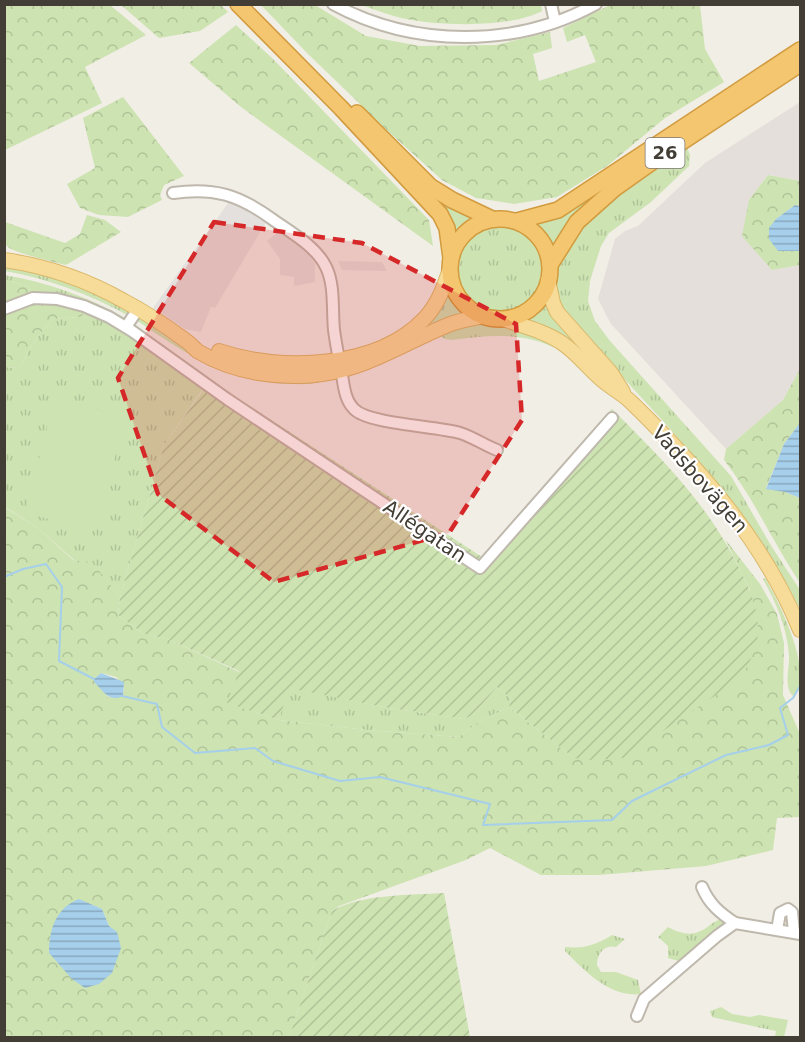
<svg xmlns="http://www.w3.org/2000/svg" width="805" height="1042" viewBox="0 0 805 1042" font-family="'DejaVu Sans',sans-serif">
<defs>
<pattern id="grass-tufts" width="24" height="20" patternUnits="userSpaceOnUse" patternTransform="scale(1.5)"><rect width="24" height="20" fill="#cde3b1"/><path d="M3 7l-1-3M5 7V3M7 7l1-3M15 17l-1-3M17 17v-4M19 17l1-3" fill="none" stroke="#b1c499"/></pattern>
<pattern id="forest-crowns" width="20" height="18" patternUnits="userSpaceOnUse" patternTransform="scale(1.5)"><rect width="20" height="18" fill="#cde3b1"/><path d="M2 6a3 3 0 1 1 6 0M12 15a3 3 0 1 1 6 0" fill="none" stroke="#b1c499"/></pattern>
<pattern id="garden-furrows" width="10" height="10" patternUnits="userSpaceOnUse" patternTransform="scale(1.5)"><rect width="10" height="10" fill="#cde3b1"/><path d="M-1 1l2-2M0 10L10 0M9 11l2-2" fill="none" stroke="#b1c499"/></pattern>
<pattern id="water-rules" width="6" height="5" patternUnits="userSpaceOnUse" patternTransform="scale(1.5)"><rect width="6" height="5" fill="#a5cfea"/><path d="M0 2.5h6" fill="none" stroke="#88a9be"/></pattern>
</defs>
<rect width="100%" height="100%" fill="#f1eee6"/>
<polygon fill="#e4dfda" points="800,102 800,181 768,175 749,200 772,270 800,265 800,369 783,400 726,449 611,324 598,299 615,239 625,231 638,226 705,163"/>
<g fill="url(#grass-tufts)">
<path d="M687,147L690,155L689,166L651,202L609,233L601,246L590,281L588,301L595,321L610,341L731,476L770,544L800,590V609C746,501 647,405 566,316C519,245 640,178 687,147Z"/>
<polygon points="413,175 482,218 468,226 456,238 454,237"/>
<polygon points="598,190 600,192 579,210 550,251 542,237 530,225"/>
<circle cx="500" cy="268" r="46"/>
<path d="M4,265C50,274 86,288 127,308L129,316C89,294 49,279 5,271Z"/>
<path d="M4,275C48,282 88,297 127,319L123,320L29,297L30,287L5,280Z"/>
<polygon points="450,287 458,300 471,312 434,328 428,319"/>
<polygon points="544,297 546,297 607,377 517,318 532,309"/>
<polygon points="86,311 99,315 205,386 164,445 120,597 92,563 74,560 38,528 5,507 4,367 19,368 37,337 53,319 81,317"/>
<path d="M138,319H144L184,346L319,379L320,382C310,385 298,384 288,384C229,383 183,352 136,320Z"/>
<path d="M470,323C504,324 547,333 571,358C535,331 494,334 452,340L445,339L437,334Z"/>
<path d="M765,578C779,602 805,656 800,685C800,687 795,693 793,696C783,686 790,668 789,655C787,627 776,603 763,579Z"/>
<polygon points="288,687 383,707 464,719 473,715 497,687 511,699 509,707 477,723 459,737 367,730 279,720"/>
<path d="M723,919L727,924L682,962L668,958V946L658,937L668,927C683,935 694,937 709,926C714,922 717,920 723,919Z"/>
<path d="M612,935L625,939L616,947C604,944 597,954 597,965L601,972H616L638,980L641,994C610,998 585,971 565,951V947C584,949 596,945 612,935Z"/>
<polygon points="721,1007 732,1014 750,1017 759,1015 788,1020 784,1037 775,1037 776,1031 712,1017 710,1011"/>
</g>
<g fill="url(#forest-crowns)" fill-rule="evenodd">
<polygon points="5,4 110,5 146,35 85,67 102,103 5,150"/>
<path d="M541,4L542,11C511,28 441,26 406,19C391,16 376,10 362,5Z"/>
<polygon points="121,5 221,5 228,12 200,31 159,38"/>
<polygon points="261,5 315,5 366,36 420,46 496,45 550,32 552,48 533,54 539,81 596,62 585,35 567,42 563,28 610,5 700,5 705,49 724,82 665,118 607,166 557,197 514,204 476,198 442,180 389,132 308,54"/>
<polygon points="236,25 272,58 429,220 433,246 241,107 189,63"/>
<polygon points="123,97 184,176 164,185 160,195 162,200 128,217 99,215 80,208 67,184 95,168 83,118"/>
<polygon points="768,175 800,181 800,206 795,205 776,219 778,251 800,251 800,265 772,270 742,236 749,200"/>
<path d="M87,215L105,220L121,232L66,265C55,262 13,253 7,246C2,241 4,229 5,222L65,243L80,234Z"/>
<polygon points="5,280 30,287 29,297 5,307"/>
<polygon points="32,301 52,301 86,311 81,317 53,319 37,337 19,368 5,367 5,312"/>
<path d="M800,369V423L784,444L766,488L785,492L800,498V583C773,543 754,498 724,460L726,449L783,400Z"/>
<path d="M4,507L38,528L73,560L92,562L120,597L118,615L144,634L170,640L239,672L228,703L279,720L367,730L459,737L477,723L509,707L574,758L720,690L741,678L750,590L725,539L760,584L777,614L784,643L783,695L800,734V817L777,818L773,850L706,866L599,875H541L490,848L466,860L339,906L332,911L289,1037H5ZM101,673L116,677L124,685L123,696L108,697L94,679ZM91,905L102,909L109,926L117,933L99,984Z"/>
</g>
<g fill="url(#garden-furrows)">
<path d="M210,380L482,557L612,409C662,459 709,505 740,570C750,589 758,608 758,631C758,648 749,663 741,678L623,758L592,760L574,758L509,707L511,699L497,687L473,715L464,719L383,707L289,688L279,720L227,703L239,671L170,640L144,634L118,615L120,597L164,445Z"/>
<path d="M444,893L470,1037H289L332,911C359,894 413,895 444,893Z"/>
</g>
<polygon fill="#cde3b1" points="55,397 125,418 96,531 25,513"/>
<g fill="#e3e0dd">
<polygon points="231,199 268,219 215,308 211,307 201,332 185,329 153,308"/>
<polygon points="280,230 305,249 315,264 315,282 294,286 294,277 280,275 280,259 267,241"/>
<polygon points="338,261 382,262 387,271 342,270"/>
</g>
<g fill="url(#water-rules)">
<polygon points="795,205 800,206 800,251 778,251 769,239 769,228 776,219"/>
<polygon points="800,423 800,498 785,492 766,489 784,444"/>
<path d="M101,673L124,682L123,696C108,703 103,690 94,682V679Z"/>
<path d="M79,899L102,909L109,926L117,932L121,948L112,973L99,984L85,988L72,979L49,953C49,929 56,908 79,899Z"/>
</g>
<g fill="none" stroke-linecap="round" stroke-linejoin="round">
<g stroke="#a5cfea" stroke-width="2">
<polyline points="4,577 23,569 46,564 62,587 59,661 94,679"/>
<polyline points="122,696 157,704 162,727 195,753 255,748 273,761 340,781 380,777 490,804 483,825 612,820 632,801 726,755 769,745 788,735 780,708 793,698 800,686"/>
</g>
<defs>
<g id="minor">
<path d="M333,4C414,48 516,48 596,4"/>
<polyline points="551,4 555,22"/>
<path d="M173,193C214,187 239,195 272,219C290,232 316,246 326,267C335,285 332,310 334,330C336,345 339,360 342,375C344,387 345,400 354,409C368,424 436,426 460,433C473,437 484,445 497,450"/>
<polyline points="4,309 33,298 57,299 84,306 109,317 132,331 227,399 480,568 612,418"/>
<polyline points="126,327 138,309"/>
<path d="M702,887C709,904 720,913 735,923"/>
<polyline points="777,930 780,913 788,909 792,912 794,932"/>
<polyline points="637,1016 644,999 717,936 735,923 800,934"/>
</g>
<g id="major">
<path d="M4,260C47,266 87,280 124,301C145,312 166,326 185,340C190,343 194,349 199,352C234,373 282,380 322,374C368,368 406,342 448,325C460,320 472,319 483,316"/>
<polyline points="548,280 553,303 557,312 611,373 623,392"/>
<path d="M503,319C523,326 544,331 562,343C577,353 588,368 602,380C611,388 622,393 631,402C699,468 764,541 800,630"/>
<path d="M219,351C281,372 377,369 425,318C438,304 444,287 450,269"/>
</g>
<g id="highway">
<polyline points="238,4 341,108 440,214 447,228 451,258"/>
<polyline points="357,113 431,187 452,200 492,219"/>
<circle cx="500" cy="269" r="50"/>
<polyline points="517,221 558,210 800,50"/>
<polyline points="550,265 577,222 614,189 662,155 800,64"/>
</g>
</defs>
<use href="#minor" stroke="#bfb8ac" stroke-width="14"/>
<use href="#major" stroke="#dab86a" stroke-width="16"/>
<use href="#highway" stroke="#d29b3f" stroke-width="18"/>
<use href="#minor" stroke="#fff" stroke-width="10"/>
<use href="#major" stroke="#f7db99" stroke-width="14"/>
<use href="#highway" stroke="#f3c66f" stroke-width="15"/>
</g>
<path fill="#d62828" fill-opacity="0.2" stroke="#d62828" stroke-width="4.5" stroke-dasharray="12 8" stroke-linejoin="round" d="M214,222L362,243L516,324L522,420L449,533L274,582L158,494L118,378Z"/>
<g text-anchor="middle" stroke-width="4.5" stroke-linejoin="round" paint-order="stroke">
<rect fill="#fff" stroke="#7b7872" stroke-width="1.5" x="645.5" y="138" width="39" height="30" rx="4.5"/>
<g font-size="18" font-weight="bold" fill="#433e35">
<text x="665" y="159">26</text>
</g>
<g font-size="20" fill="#433e35" stroke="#fff">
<text transform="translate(700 479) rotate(49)" y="7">Vadsbovägen</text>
<text transform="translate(425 531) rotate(34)" y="7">Allégatan</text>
</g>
</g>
<rect width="805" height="1042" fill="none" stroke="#433e35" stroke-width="12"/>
</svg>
